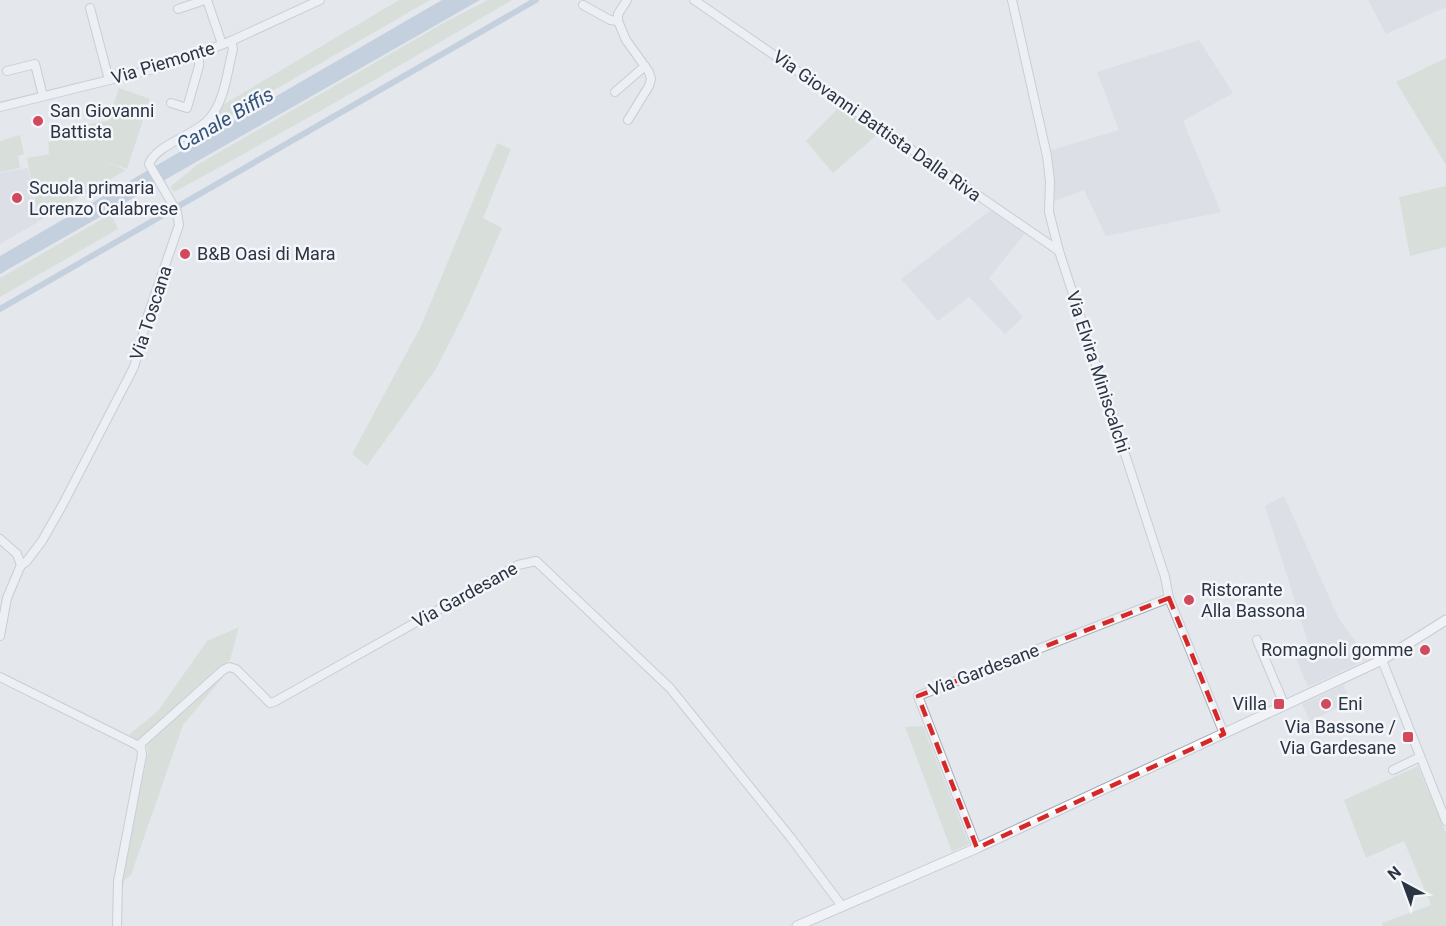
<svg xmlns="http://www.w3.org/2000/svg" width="1446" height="926" viewBox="0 0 1446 926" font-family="Roboto,sans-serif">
<rect width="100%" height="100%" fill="#e4e7ec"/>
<g fill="#d2d6de">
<polygon points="1368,0 1446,0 1446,7 1386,34"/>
<polygon points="1199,40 1233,93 1183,121 1221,212 1106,236 1084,190 1052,202 1048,151 1119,130 1097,72"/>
<polygon points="28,168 38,222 0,244 0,173"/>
<polygon points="992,209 1026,232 989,278 1023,317 1005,334 969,297 938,321 901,279"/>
<polygon points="1284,496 1339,619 1368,659 1308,687 1296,658 1311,652 1265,506"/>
<polygon points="1343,685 1351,701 1310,721 1302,704"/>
</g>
<g fill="#c9d6c5">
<polygon points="399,0 430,0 214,125 211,123 221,106"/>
<path d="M488,0H512C400,66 288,130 174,192L170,187L197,165L447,21Z"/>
<polygon points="1446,58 1446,165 1396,82"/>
<polygon points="119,88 150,99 127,169 103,161 126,170 39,221 27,158 49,154 48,142 72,138 71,127 108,121"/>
<polygon points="840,106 879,133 833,173 806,141"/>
<polygon points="20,135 24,154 18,156 20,168 0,172 0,141"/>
<polygon points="497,143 511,149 483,218 502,228 467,308 436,369 367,466 352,454 421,326"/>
<polygon points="1446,186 1446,247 1410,256 1399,197"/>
<polygon points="111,214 118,229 0,297 0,278"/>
<polygon points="239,627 230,660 215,670 185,697 145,738 131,740 130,734 158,711 207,641"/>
<polygon points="223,672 223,677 183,725 131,875 124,881 120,904 119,881 148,752 146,742"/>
<polygon points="923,726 969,844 952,852 905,727"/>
<polygon points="1418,766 1446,833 1446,926 1383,926 1382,923 1431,905 1404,841 1366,858 1344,800"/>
</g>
<polygon fill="#9fb4cc" points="442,0 480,0 0,274 0,256"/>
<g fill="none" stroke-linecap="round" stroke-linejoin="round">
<polyline stroke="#9fb4cc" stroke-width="6" points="0,309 536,0"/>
<defs>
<g id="minor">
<polyline points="207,0 222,44"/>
<polyline points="627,0 618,14 618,21 626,40 649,72 651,79 649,86 628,120"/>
<polyline points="694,0 1059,251"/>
<polyline points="1012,0 1047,156 1050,181 1049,212 1059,251 1165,577 1169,598 1224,734"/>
<polyline points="583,5 610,20 618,21"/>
<polyline points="90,8 109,80"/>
<polyline points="178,9 205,0"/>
<polyline points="7,71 35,64 43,96"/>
<polyline points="615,92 645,66"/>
<polyline points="171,103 187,108 199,66 199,55"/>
<polyline points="0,107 154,69 180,61 231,41 320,0"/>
<polyline points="0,539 17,554 21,565"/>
<path d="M21,565L26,562L42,541L63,504L134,367L148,315L179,225L177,212L149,164C157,144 194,136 209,119C225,101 227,72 233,49L231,41"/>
<polyline points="0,636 7,598 21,565"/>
<polyline points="1257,640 1284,704"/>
<polyline points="1382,660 1446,821"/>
<polyline points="0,677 141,747 142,755 118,881 117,926"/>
<polyline points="138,746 223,670 229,667 236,669 270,703 274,702 518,565 536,561 670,688 791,838 842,906"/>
<polyline points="1393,770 1420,757"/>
<polyline points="977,848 918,696 1169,598"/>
</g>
<polyline id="major" points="797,926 977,848 1382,660 1446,620"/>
</defs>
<use href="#minor" stroke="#a9aeb7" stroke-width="10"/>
<use href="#major" stroke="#a3abb8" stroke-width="11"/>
<use href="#minor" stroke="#f7f8fa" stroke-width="8"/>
<use href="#major" stroke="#fff" stroke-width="9"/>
</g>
<path d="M0 0H1446V926H0ZM1169,598L1224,734L977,848L918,696Z" fill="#e4e7ec" fill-opacity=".55" fill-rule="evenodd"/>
<path fill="none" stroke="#d62828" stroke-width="4.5" stroke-dasharray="12 8" stroke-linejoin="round" d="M1169,598L1224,734L977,848L918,696Z"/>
<g fill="#d1495b" stroke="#f4f6f9" stroke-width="2">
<circle cx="38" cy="121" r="6"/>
<circle cx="17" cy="198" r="6"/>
<circle cx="185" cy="254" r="6"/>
<circle cx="1189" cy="600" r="6"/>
<circle cx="1425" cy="650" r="6"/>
<rect x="1273" y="698" width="12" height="12" rx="3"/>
<circle cx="1326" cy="704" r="6"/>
<rect x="1402" y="731" width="12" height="12" rx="3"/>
</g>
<g text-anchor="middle" stroke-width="5" stroke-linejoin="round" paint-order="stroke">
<g font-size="18" fill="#2b3445" stroke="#f4f6f9">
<text transform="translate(163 63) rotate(-17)" y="6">Via Piemonte</text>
<text transform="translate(877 126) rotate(35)" y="6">Via Giovanni Battista Dalla Riva</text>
<text transform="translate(151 313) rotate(-72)" y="6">Via Toscana</text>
<text transform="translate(1098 372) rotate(72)" y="6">Via Elvira Miniscalchi</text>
<text transform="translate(465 595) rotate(-29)" y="6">Via Gardesane</text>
<text transform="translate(984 670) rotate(-21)" y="6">Via Gardesane</text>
</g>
<g font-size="18" fill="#2b3445" stroke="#f4f6f9" text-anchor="start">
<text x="50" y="117">San Giovanni<tspan x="50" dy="21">Battista</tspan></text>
<text x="29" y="194">Scuola primaria<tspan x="29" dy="21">Lorenzo Calabrese</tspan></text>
<text x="197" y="260">B&amp;B Oasi di Mara</text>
<text x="1201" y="596">Ristorante<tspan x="1201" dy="21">Alla Bassona</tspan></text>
<text x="1413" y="656" text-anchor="end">Romagnoli gomme</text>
<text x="1267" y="710" text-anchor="end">Villa</text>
<text x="1338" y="710">Eni</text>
<text x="1396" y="733" text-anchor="end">Via Bassone /<tspan x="1396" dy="21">Via Gardesane</tspan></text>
</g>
<g font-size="20" font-style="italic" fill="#34527a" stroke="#f4f6f9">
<text transform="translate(225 119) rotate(-30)" y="7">Canale Biffis</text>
</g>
</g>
<g transform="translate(1404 884) rotate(319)" stroke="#f4f6f9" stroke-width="4.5" paint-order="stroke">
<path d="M0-4.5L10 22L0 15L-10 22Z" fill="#2b3445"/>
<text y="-9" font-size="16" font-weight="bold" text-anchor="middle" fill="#2b3445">N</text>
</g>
</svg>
